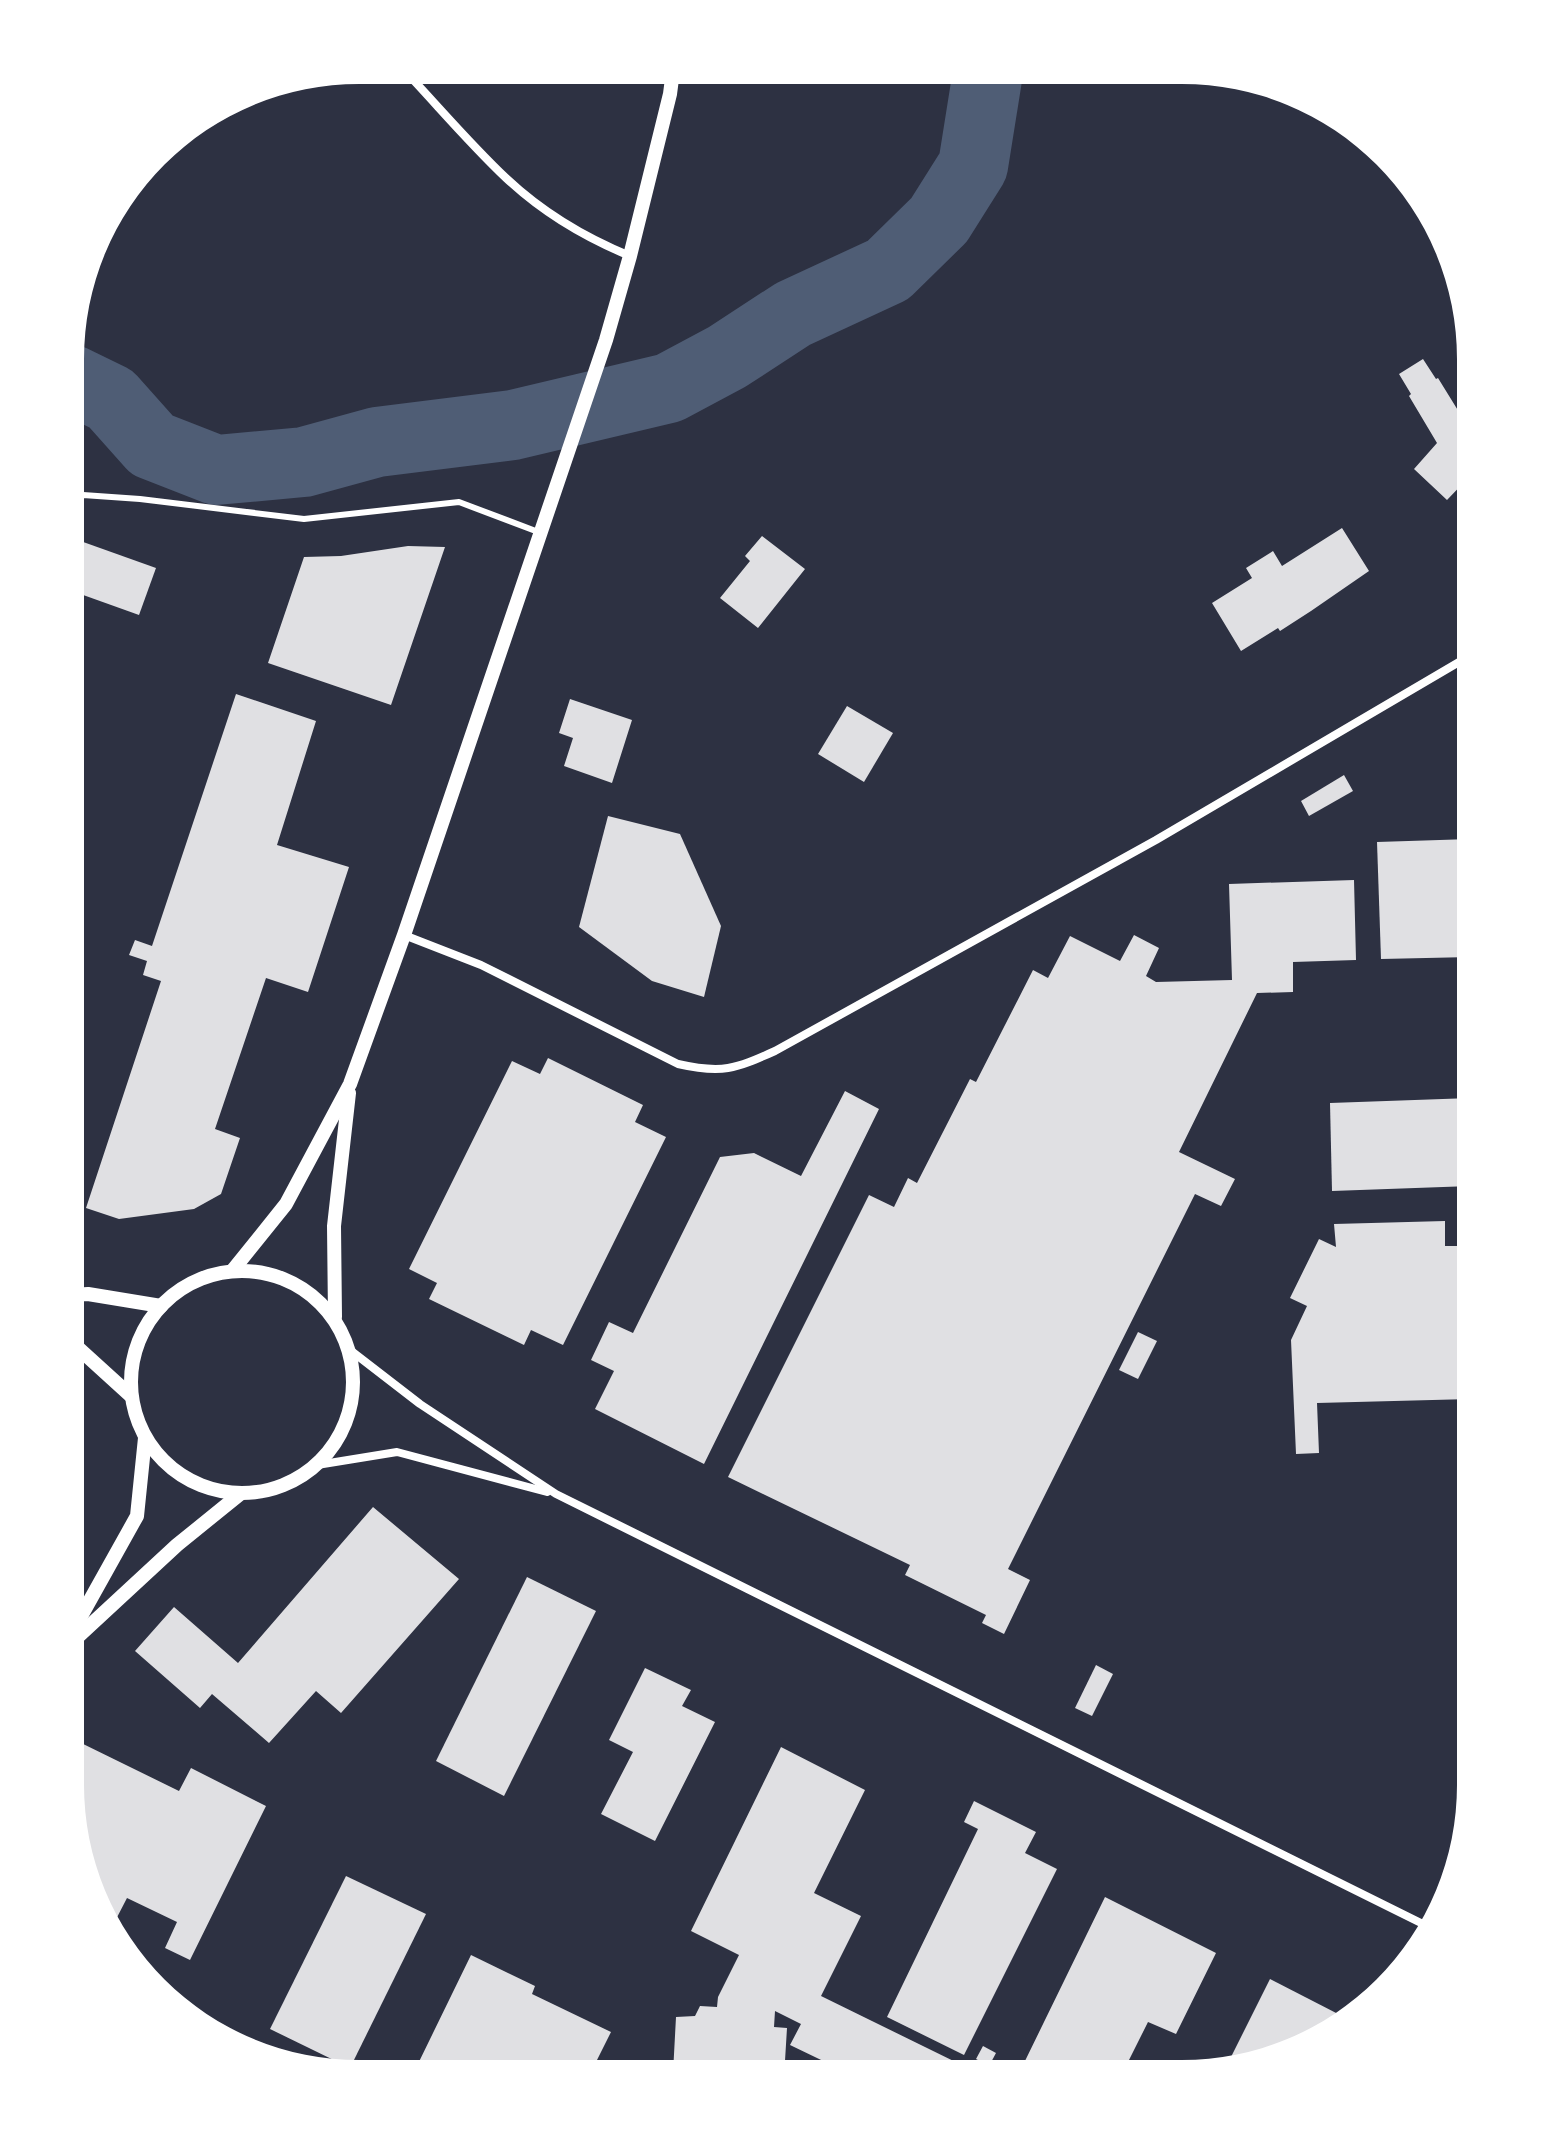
<svg xmlns="http://www.w3.org/2000/svg" width="1541" height="2144" viewBox="0 0 1541 2144" font-family="'Work Sans',sans-serif">
<rect width="100%" height="100%" fill="#2d3142"/>
<g fill="none" stroke-linecap="round" stroke-linejoin="round">
<polyline stroke="#4f5d75" stroke-width="70" points="72,380 111,399 152,445 216,470 304,462 377,442 513,425 669,388 727,357 793,314 888,270 939,220 973,166 988,72"/>
</g>
<g fill="#e0e0e3">
<polygon points="1423,359 1436,379 1438,378 1467,425 1471,424 1471,475 1447,500 1414,469 1437,443 1409,396 1411,394 1399,374"/>
<polygon points="1342,528 1369,571 1311,611 1280,631 1278,628 1241,651 1212,603 1252,578 1246,568 1273,551 1282,566"/>
<polygon points="762,536 805,569 758,628 720,598 750,561 745,556"/>
<polygon points="72,538 156,568 139,615 72,591"/>
<polygon points="408,546 445,547 391,705 268,663 304,557 341,556"/>
<polygon points="236,694 316,721 277,845 349,867 308,992 266,978 215,1129 240,1138 221,1194 194,1209 119,1219 86,1208 161,981 143,975 147,961 129,955 135,940 152,946"/>
<polygon points="570,699 632,720 612,783 564,766 573,738 559,733"/>
<polygon points="847,706 893,733 864,782 818,754"/>
<polygon points="1344,775 1353,791 1309,816 1301,801"/>
<polygon points="608,816 680,834 721,926 704,997 652,981 579,927"/>
<polygon points="1471,839 1471,957 1381,959 1377,842"/>
<polygon points="1354,880 1356,960 1293,962 1293,992 1257,993 1179,1152 1235,1179 1221,1206 1195,1194 1008,1569 1030,1580 1004,1634 982,1623 986,1615 905,1575 910,1565 728,1477 869,1195 894,1207 908,1178 917,1183 970,1079 976,1082 1033,970 1048,978 1070,936 1120,961 1134,935 1159,948 1146,976 1156,982 1232,980 1229,884"/>
<polygon points="548,1058 643,1105 635,1122 666,1137 563,1345 531,1330 524,1345 429,1299 437,1283 409,1269 512,1061 540,1074"/>
<polygon points="845,1091 879,1109 704,1464 595,1409 614,1371 591,1360 609,1322 633,1333 720,1157 754,1153 801,1176"/>
<polygon points="1471,1098 1471,1186 1332,1191 1330,1103"/>
<polygon points="1445,1221 1445,1246 1471,1246 1471,1399 1317,1403 1319,1453 1296,1454 1291,1340 1307,1306 1290,1298 1319,1239 1336,1247 1334,1224"/>
<polygon points="1138,1332 1157,1341 1138,1379 1119,1370"/>
<polygon points="373,1507 459,1579 341,1713 316,1691 269,1743 212,1694 200,1708 135,1651 174,1607 238,1663"/>
<polygon points="527,1577 596,1611 504,1796 436,1761"/>
<polygon points="1096,1665 1113,1674 1092,1716 1075,1708"/>
<polygon points="645,1668 691,1690 682,1706 715,1722 655,1841 601,1814 633,1752 609,1740"/>
<polygon points="75,1740 179,1791 191,1768 266,1806 190,1960 165,1948 177,1922 127,1898 112,1927 100,1913 70,1786 70,1749"/>
<polygon points="781,1747 865,1790 814,1893 861,1916 821,1996 978,2073 843,2073 844,2071 790,2045 801,2024 775,2011 774,2027 787,2028 785,2061 766,2061 765,2073 673,2073 676,2017 695,2016 700,2006 717,2007 718,1997 739,1955 691,1931"/>
<polygon points="974,1801 1036,1832 1025,1853 1057,1869 964,2055 887,2017 978,1829 964,1822"/>
<polygon points="346,1876 426,1914 350,2068 270,2029"/>
<polygon points="1105,1897 1216,1953 1176,2034 1148,2022 1122,2074 1043,2074 1024,2063"/>
<polygon points="471,1955 535,1986 532,1994 611,2032 591,2072 414,2072"/>
<polygon points="1270,1979 1342,2016 1310,2044 1228,2063"/>
<polygon points="983,2046 996,2053 989,2066 976,2059"/>
</g>
<g fill="none" stroke-linecap="round" stroke-linejoin="round">
<polyline stroke="#fff" stroke-width="6" points="72,505 83,495 140,499 304,519 459,502 541,533"/>
<g stroke="#fff" stroke-width="8">
<path d="M404,70C438,106 470,144 506,178C541,211 586,238 630,256"/>
<path d="M404,935L481,965L678,1064C722,1074 735,1069 775,1051L1156,840L1471,655"/>
<polyline points="350,1350 420,1404 556,1494 1429,1927"/>
<polyline points="317,1465 397,1452 547,1492"/>
</g>
<g stroke="#fff" stroke-width="14">
<polyline points="233,1270 286,1204 350,1084 404,935 606,340 630,256 670,94 673,71"/>
<circle cx="242" cy="1382" r="111"/>
<polyline points="71,1295 88,1294 161,1306"/>
<polyline points="335,1317 334,1226 349,1093"/>
<polyline points="71,1344 76,1346 131,1396"/>
<polyline points="70,1530 70,1521"/>
<polyline points="70,1636 137,1516 145,1438"/>
<polyline points="70,1644 177,1545 240,1494"/>
</g>
</g>
<path d="M0 0H1541V2144H0ZM359 84H1182A275 275 0 0 1 1457 359V1785A275 275 0 0 1 1182 2060H359A275 275 0 0 1 84 1785V359A275 275 0 0 1 359 84Z" fill="#fff" fill-rule="evenodd"/>
</svg>
